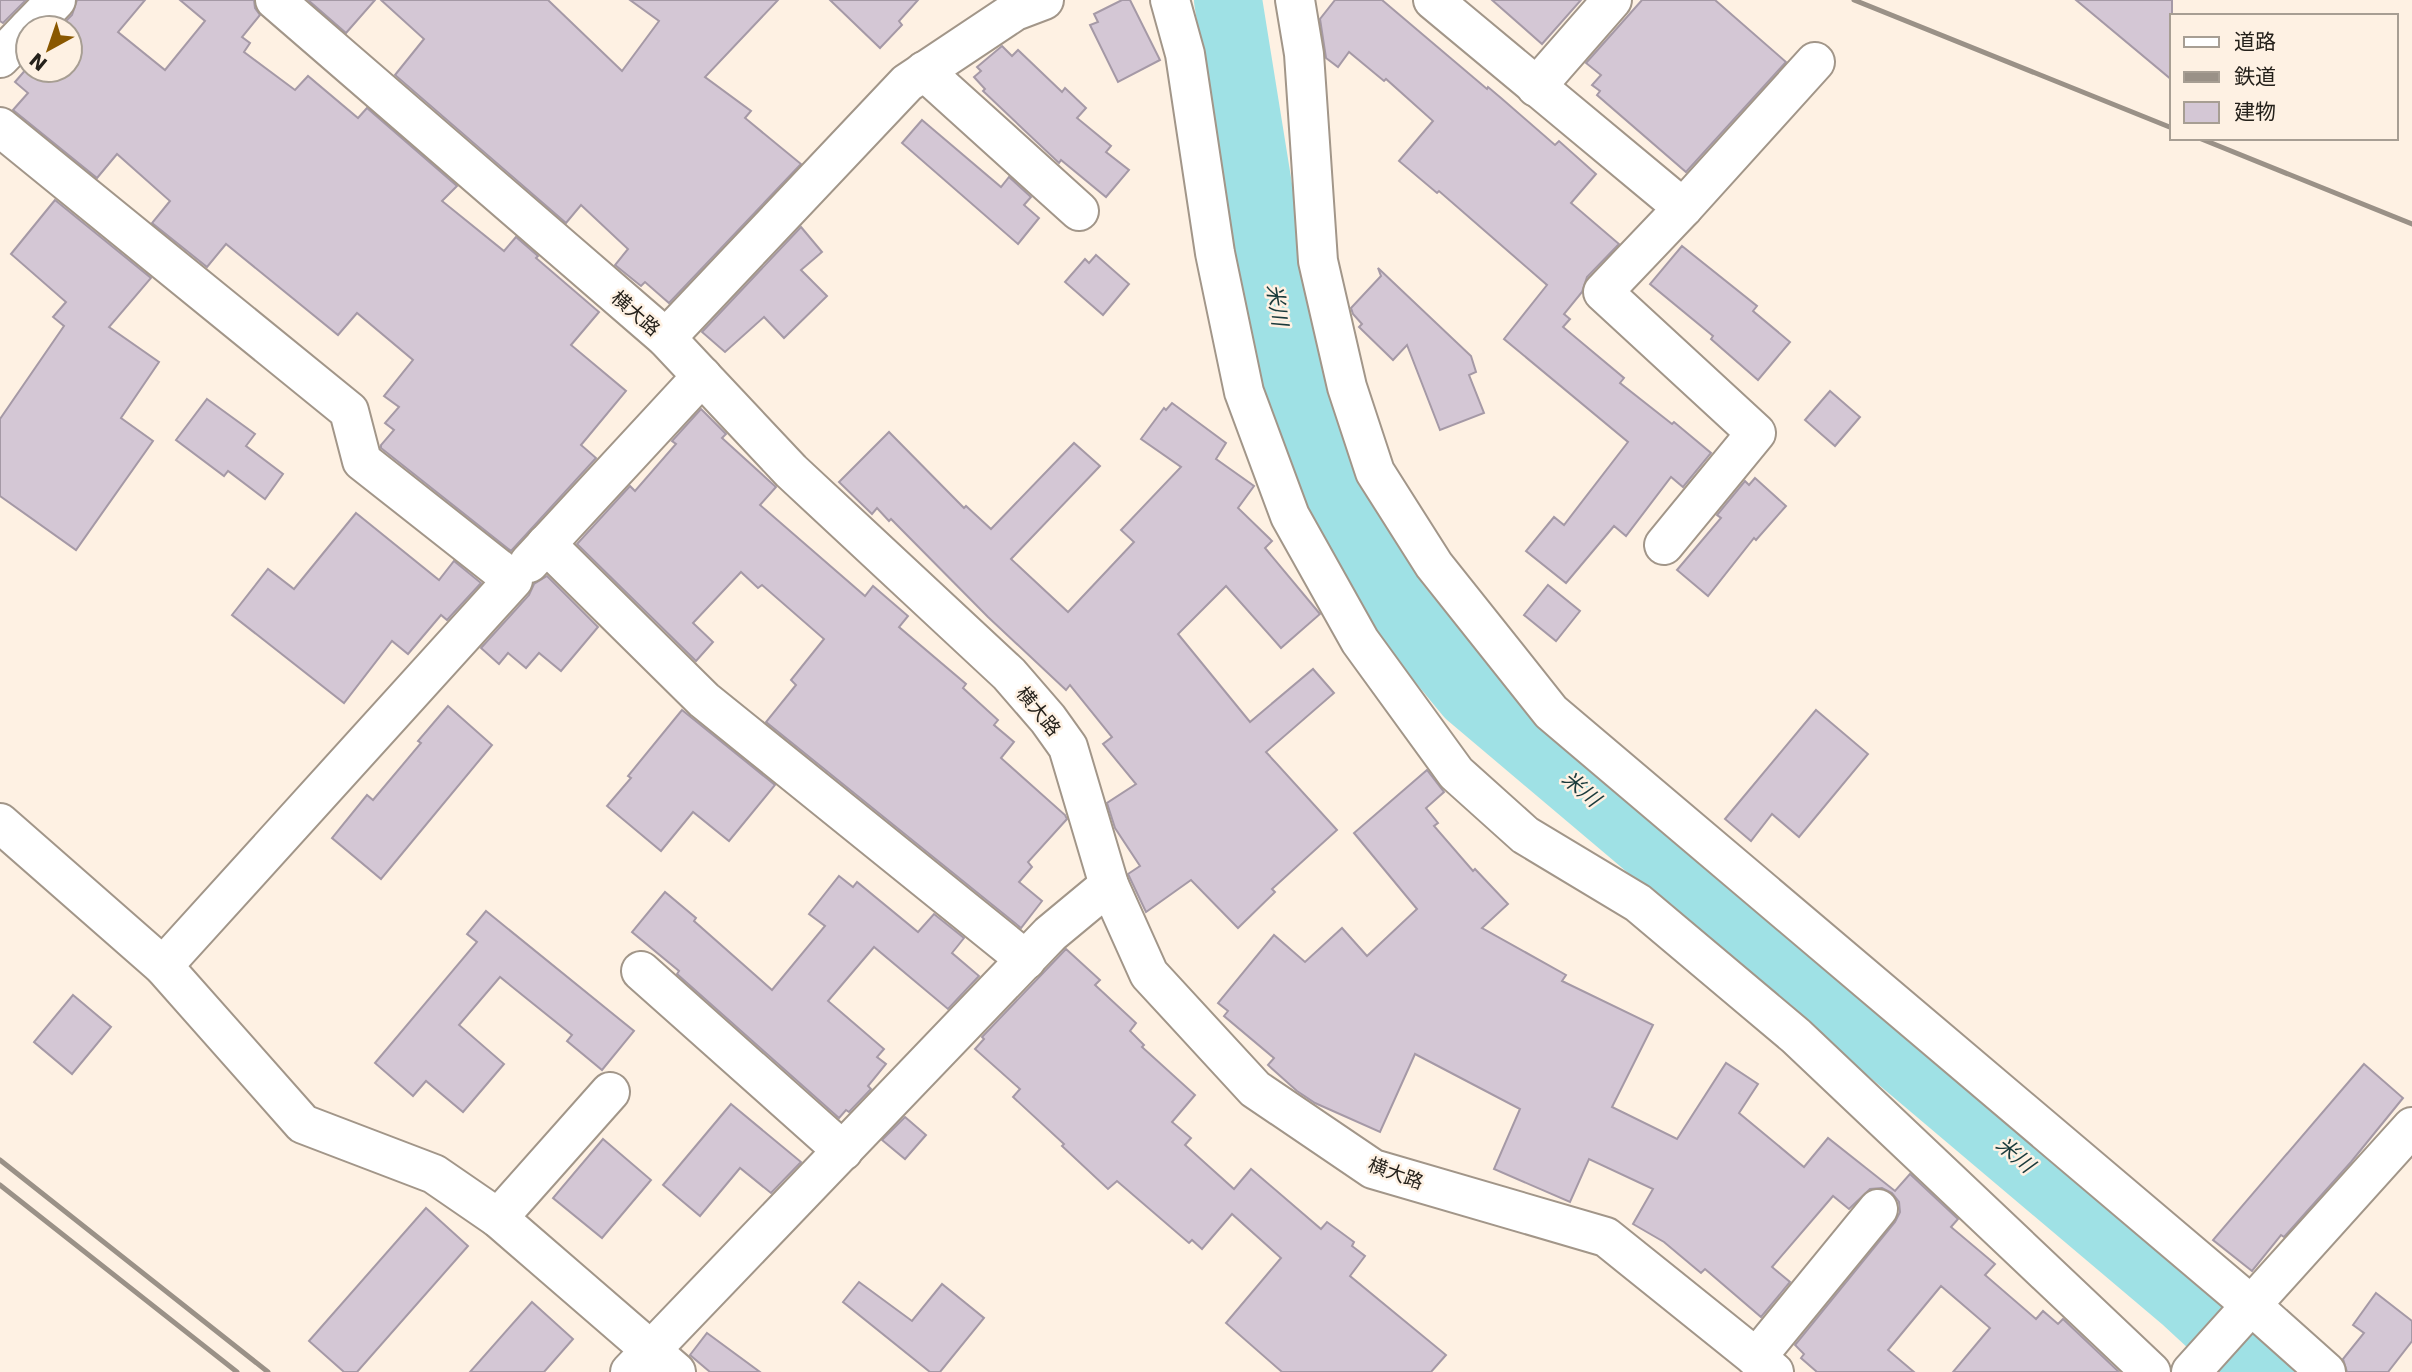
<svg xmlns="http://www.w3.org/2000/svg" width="2412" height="1372" viewBox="0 0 2412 1372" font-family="'DejaVu Sans','Noto Sans JP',sans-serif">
<rect width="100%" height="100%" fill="#fef1e3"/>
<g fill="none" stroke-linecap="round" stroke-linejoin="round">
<polyline stroke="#9fe1e5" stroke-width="68" points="1228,0 1289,379 1312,441 1356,538 1395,604 1469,694 2185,1299 2264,1372"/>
</g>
<g fill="#d4c7d5" stroke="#a599a6" stroke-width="2">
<polygon points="0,0 26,0 3,23 0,21"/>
<polygon points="77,0 145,0 118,32 165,70 205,21 180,0 254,0 255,8 260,15 242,37 250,43 244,52 295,90 308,76 358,118 367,108 457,186 442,201 504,251 516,237 538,256 536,258 599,312 571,345 626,391 581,445 596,458 511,551 381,448 381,445 394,430 385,423 399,407 384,396 413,360 357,313 338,335 226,244 207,267 152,223 170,201 117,154 97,178 13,110 28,93 15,82 28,67 28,70 70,70 70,28 59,28 72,15"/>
<polygon points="308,0 375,0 346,33"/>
<polygon points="381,0 548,0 622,71 659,21 630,0 778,0 705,77 751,111 745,118 801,164 669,303 645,282 641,286 615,265 628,249 581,205 566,223 395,75 424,39"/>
<polygon points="830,0 918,0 899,21 902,25 880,48"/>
<polygon points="1122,0 1130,0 1160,60 1118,82 1090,25 1098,22 1094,14"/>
<polygon points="1335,0 1382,0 1487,89 1488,87 1501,98 1555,145 1559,141 1596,174 1571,203 1619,244 1587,277 1582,292 1564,314 1570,319 1563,327 1624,378 1620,383 1672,424 1674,422 1711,453 1683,487 1671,477 1626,536 1614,526 1566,583 1526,551 1554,517 1564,525 1628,442 1504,339 1547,285 1439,191 1437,193 1399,161 1433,121 1386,79 1384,81 1349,52 1338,67 1326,58 1320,19"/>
<polygon points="1492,0 1581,0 1542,44"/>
<polygon points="1642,0 1715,0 1786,62 1686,172 1597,95 1600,91 1592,85 1601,75 1586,63"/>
<polygon points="2076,0 2172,0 2172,80"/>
<polygon points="1002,46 1012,56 1018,50 1062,92 1065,88 1086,108 1077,118 1111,146 1106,152 1129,170 1106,197 1061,160 1059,163 983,91 985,89 974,77 981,71 977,67"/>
<polygon points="922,120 1001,187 1009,177 1031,197 1024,205 1039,218 1018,244 902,143"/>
<polygon points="55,200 151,278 109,327 159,362 121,418 153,441 76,550 0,496 0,419 64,326 53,317 66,302 11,254"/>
<polygon points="801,227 822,252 801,270 827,296 784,338 764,317 725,352 702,332"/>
<polygon points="1682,246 1757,306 1753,311 1790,342 1758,380 1711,339 1713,336 1650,284"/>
<polygon points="1096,255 1129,284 1103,315 1065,282 1085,259 1089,263"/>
<polygon points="1378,268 1471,356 1476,372 1469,375 1484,413 1440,430 1407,345 1393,360 1359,327 1362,324 1353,314 1351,308 1381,276"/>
<polygon points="1830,391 1860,417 1835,446 1805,420"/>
<polygon points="207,399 255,434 246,446 283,474 265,499 228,471 224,476 176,440"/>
<polygon points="1172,403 1226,443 1216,459 1254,486 1238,508 1272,541 1265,548 1320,614 1281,648 1226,586 1178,634 1250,722 1313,669 1334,693 1266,752 1337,830 1272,889 1275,892 1238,928 1191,880 1146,912 1128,874 1140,866 1115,828 1107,803 1136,784 1103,744 1112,737 1070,685 1066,690 988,617 891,519 889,521 877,508 872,514 839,482 889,432 964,508 966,506 991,529 1074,443 1100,466 1011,559 1068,612 1134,542 1121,530 1181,467 1141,439 1164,408 1166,410"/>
<polygon points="701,409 726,434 722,438 776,487 760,505 865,596 873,586 908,616 899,627 966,684 963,688 998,720 994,725 1014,742 1001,758 1065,815 1067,819 1028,862 1032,867 1019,882 1042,901 1021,928 766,722 796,685 791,680 824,639 762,585 758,588 741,572 693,623 713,642 696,661 577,544 630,486 635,491 676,444 672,441"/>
<polygon points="1755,478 1786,506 1756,540 1754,538 1708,596 1677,570 1721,518 1717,515 1745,481 1749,485"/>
<polygon points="356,513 439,580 454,561 481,583 447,620 441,615 408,654 392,641 344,703 232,615 268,569 294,589"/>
<polygon points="547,576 598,627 561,671 539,653 526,668 508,653 499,664 481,648 529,595 534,584"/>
<polygon points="1548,585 1580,611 1556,641 1524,615"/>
<polygon points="448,706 492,745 381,879 332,838 367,795 373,800 421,743 418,741"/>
<polygon points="682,710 775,785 729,841 693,812 661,851 607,806 631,778 628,776"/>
<polygon points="1816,710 1868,754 1799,837 1772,814 1751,841 1725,819"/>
<polygon points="1427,770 1444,792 1426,808 1438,823 1434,826 1473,871 1475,869 1508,904 1482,928 1566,975 1562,981 1653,1025 1612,1107 1677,1139 1726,1063 1758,1084 1739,1113 1804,1167 1828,1138 1895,1191 1910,1174 1958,1219 1951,1227 1995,1264 1985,1275 2036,1319 2043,1311 2058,1324 2063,1319 2119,1372 1953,1372 1990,1328 1941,1286 1888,1350 1914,1372 1817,1372 1801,1358 1804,1354 1795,1345 1895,1222 1900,1212 1899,1202 1892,1193 1882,1188 1870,1189 1849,1209 1833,1196 1772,1267 1790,1282 1761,1317 1705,1269 1701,1273 1664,1242 1633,1224 1653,1189 1589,1159 1570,1202 1494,1169 1520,1109 1415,1054 1380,1132 1315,1103 1297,1091 1268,1065 1274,1058 1224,1016 1228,1011 1218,1003 1274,935 1305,962 1342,928 1367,956 1417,909 1354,833"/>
<polygon points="839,876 853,887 857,882 918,932 934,914 964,938 952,953 979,976 948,1009 874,947 828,1001 884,1049 877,1057 886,1064 868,1086 871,1089 849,1112 846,1110 839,1118 677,974 679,971 632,932 665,892 696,918 694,921 772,990 825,926 809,914"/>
<polygon points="486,911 634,1031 602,1070 567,1041 572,1035 500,977 459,1025 504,1064 463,1112 426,1081 413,1096 375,1063 477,942 467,934"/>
<polygon points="1066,949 1100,980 1095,985 1136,1023 1130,1031 1144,1045 1142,1047 1195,1095 1172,1122 1191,1138 1185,1145 1234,1189 1251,1169 1321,1229 1327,1222 1354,1242 1352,1246 1365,1256 1350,1276 1446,1355 1431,1372 1282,1372 1226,1323 1281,1258 1232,1214 1202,1249 1192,1240 1189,1243 1117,1181 1108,1189 1062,1146 1064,1144 1013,1097 1020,1089 975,1049 984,1039 982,1037"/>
<polygon points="73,995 111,1027 72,1074 34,1042"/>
<polygon points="2364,1064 2403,1098 2351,1162 2284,1237 2281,1235 2252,1271 2213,1240"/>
<polygon points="731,1104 801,1162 771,1193 740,1168 700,1216 663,1185"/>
<polygon points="905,1117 926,1135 905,1159 882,1140"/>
<polygon points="603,1139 651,1180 602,1238 553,1198"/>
<polygon points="426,1208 468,1246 357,1372 344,1372 309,1341"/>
<polygon points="859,1282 912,1321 942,1284 984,1318 940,1372 930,1372 843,1302"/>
<polygon points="2376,1293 2412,1321 2412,1341 2388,1372 2347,1372 2343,1359 2364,1333 2353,1325"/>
<polygon points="532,1302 573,1339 544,1372 470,1372"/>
<polygon points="707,1333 760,1372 710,1372 690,1355"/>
</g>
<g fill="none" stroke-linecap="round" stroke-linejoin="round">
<defs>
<g id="minor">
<polyline points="275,0 666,338 791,471 1009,674 1048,719 1068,747 1109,885 1149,974 1255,1089 1373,1169 1606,1237 1774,1372"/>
<polyline points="1170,0 1185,54 1215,253 1244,392 1290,516 1360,641 1456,773 1525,835 1638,903 1796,1036 2151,1372"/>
<polyline points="1295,0 1304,54 1318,261 1347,387 1375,472 1434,565 1551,712 2251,1305 2326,1372"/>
<polyline points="1433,0 1683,208 1603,292 1756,433 1664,545"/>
<polyline points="29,28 56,0"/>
<polyline points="0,58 28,29"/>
<polyline points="924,71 1079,211"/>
<polyline points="1536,87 1612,0"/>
<polyline points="0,127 349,411 362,461 513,580 163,966"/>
<polyline points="1683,208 1815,62"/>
<polyline points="666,338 907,83 1015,11 1044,0"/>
<polyline points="546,544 704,700 1026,960"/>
<polyline points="529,563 702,376"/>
<polyline points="0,823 163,966 303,1124 434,1174 498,1218 676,1372"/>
<polyline points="641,971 843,1151"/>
<polyline points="498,1218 610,1092"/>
<polyline points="1756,1358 1878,1209"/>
<polyline points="630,1372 1050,934 1109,885"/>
<polyline points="2191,1372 2412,1127"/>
</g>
</defs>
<use href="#minor" stroke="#a29689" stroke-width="42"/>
<use href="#minor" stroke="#fff" stroke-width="38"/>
<g stroke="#9a9187" stroke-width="5">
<polyline points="1854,0 2172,128"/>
<polyline points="2199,138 2412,224"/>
<polyline points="0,1160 268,1372"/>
<polyline points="0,1185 237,1372"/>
</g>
</g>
<g text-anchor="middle" stroke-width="5" stroke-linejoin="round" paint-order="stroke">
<g font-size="19" fill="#25211b" stroke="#fef1e3">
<text transform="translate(636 313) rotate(41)" y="7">横大路</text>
<text transform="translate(1039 711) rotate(51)" y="7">横大路</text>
<text transform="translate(1396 1173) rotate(20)" y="7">横大路</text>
</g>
<g font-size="21" font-style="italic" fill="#193a3b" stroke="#fef1e3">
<text transform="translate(1277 305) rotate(81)" y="7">米川</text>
<text transform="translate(1581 789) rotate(40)" y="7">米川</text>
<text transform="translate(2015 1155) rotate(40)" y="7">米川</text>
</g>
</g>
<rect x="2170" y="14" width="228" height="126" fill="#fef1e3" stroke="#a79e93" stroke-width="2"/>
<rect x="2184" y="37" width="35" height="10" fill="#ffffff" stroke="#a79e93" stroke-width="2"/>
<text x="2234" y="49" font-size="21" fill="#25211b">道路</text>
<rect x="2184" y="72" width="35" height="10" fill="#9a9187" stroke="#a79e93" stroke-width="2"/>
<text x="2234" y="84" font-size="21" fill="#25211b">鉄道</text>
<rect x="2184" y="102" width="35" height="21" fill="#d4c7d5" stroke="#a79e93" stroke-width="2"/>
<text x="2234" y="119" font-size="21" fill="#25211b">建物</text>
<g transform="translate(49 49) rotate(220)"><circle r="33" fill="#fef1e3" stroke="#a79e93" stroke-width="2"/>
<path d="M0-5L12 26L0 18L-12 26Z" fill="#8a5800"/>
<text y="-10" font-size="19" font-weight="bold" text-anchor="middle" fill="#25211b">N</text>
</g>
</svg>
